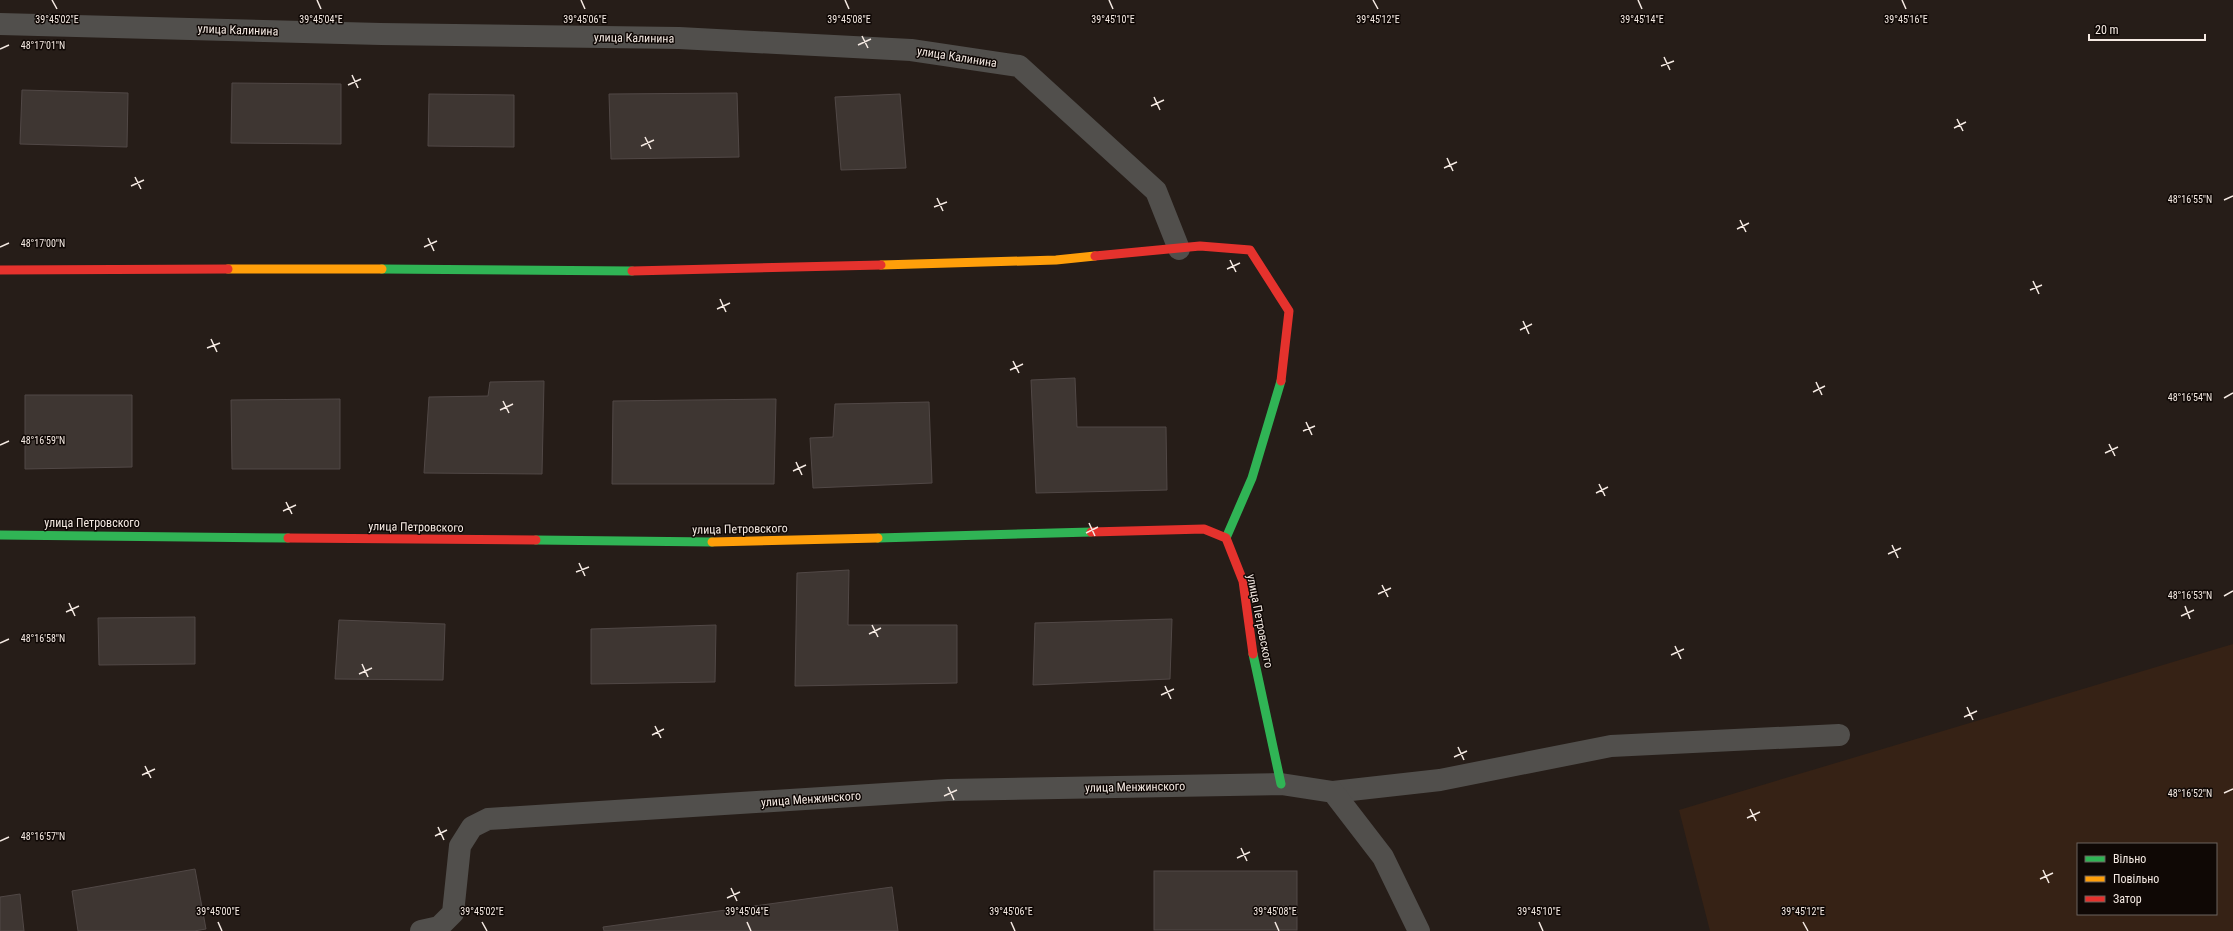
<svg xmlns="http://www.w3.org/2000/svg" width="2233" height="931" viewBox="0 0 2233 931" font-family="'Roboto Condensed',sans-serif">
<rect width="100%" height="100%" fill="#261d18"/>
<path fill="#362215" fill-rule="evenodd" d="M2233,644V931H1710L1679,810ZM2078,844H2216V914H2078Z"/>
<g fill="#3e3632" stroke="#514846">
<polygon points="232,83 341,84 341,144 231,143"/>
<polygon points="22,90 128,93 127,147 20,144"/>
<polygon points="737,93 739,157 611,159 609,94"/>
<polygon points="429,94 514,95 514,147 428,146"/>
<polygon points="900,94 906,168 841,170 835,97"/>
<polygon points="1075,378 1077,427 1166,427 1167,490 1036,493 1031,380"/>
<polygon points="544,381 542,474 424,473 429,397 488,396 490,382"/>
<polygon points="25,395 132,395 132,467 25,469"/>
<polygon points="340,399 340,469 232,469 231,400"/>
<polygon points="776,399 774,484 612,484 613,401"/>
<polygon points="929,402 932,483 813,488 810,438 833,437 835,404"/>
<polygon points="849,570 848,625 957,625 957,683 795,686 797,573"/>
<polygon points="195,617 195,664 99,665 98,618"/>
<polygon points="1172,619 1170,679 1033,685 1035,623"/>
<polygon points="339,620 445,624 443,680 335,679"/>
<polygon points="716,625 715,682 591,684 591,629"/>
<polygon points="195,869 206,929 194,931 78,931 72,891"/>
<rect x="1154" y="871" width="143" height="59"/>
<polygon points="892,887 898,931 604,931 603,927"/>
<polygon points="20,894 24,931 0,931 0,897"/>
</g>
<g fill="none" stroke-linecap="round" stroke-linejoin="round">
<g stroke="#514f4c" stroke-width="22">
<polyline points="0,24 381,34 679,38 911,50 1019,66 1156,191 1179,249"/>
<polyline points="1333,792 1440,780 1611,746 1839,735"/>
<polyline points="421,931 439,927 453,913 460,846 472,827 488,819 948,790 1281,784 1333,792 1383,857 1419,931"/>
</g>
<g stroke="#30b455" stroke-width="9">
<polyline points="382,269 632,271"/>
<polyline points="0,535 288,538"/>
<polyline points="878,538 1091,532"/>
<polyline points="1226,538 1252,478 1281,381"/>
<polyline points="536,540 712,542"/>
<polyline points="1253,654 1281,784"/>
</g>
<g stroke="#ff9f0a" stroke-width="9">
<polyline points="881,265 1056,260 1095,256"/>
<polyline points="228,269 382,269"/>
<polyline points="712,542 878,538"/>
</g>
<g stroke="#e5322d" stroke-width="9">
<polyline points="1095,256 1200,246 1250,250 1289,311 1281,381"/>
<polyline points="0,270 228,269"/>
<polyline points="632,271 881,265"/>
<polyline points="1091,532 1204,529 1226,538 1243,581 1253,654"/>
<polyline points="288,538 536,540"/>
</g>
</g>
<path fill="none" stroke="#f5eae3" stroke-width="1.5" d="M52,0L57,9M317,0L321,9M581,0L585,9M845,0L849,9M1109,0L1113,9M1373,0L1378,9M1638,0L1642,9M1902,0L1906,9M862,36L868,48M858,45L871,39M0,49L9,45M1664,57L1670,70M1661,66L1674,61M352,75L358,88M348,85L361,79M1154,97L1160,110M1151,106L1164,100M1957,119L1963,131M1954,128L1966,122M645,137L651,149M641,146L654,140M1447,158L1453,171M1444,168L1457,162M135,177L141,189M131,186L144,180M937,198L943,211M2224,200L2233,196M934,207L947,202M1740,220L1746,232M1737,229L1749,223M428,238L434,251M0,247L9,243M424,247L437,241M1230,260L1236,272M1227,269L1240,263M2033,281L2039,294M2030,290L2042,285M720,299L726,312M717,309L730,303M1523,321L1529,334M1520,330L1532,324M211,339L217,352M207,348L220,343M1013,361L1019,373M1010,370L1023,364M1816,382L1822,395M1813,392L1825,386M2224,398L2233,393M503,401L509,413M500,410L513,404M1306,422L1312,435M1303,431L1315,426M2109,444L2115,456M0,445L9,441M2105,453L2118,447M796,462L802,475M793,471L806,465M1599,484L1605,496M1596,493L1608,487M286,502L292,514M283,511L296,505M1089,523L1095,536M1086,533L1098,527M1892,545L1898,558M1888,554L1901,548M579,563L585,576M576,572L589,567M1382,585L1388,597M1378,594L1391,588M2224,596L2233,591M69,603L75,616M2185,606L2190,619M66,612L79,606M2181,616L2194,610M872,625L878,637M869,634L881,628M0,643L9,639M1675,646L1681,659M1671,655L1684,649M362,664L368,677M359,674L372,668M1165,686L1171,699M1161,695L1174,689M1967,707L1973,720M1964,717L1977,711M655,726L661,738M652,735L664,729M1458,747L1464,760M1454,757L1467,751M145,766L151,778M142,775L155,769M948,787L954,800M2224,793L2233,789M944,796L957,790M1750,809L1756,821M1747,818L1760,812M438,827L444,840M435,836L447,830M0,841L9,837M1241,848L1247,861M1237,858L1250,852M2043,870L2049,883M2040,879L2053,873M731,888L737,901M727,898L740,892M218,922L222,931M482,922L487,931M747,922L751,931M1011,922L1015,931M1275,922L1279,931M1539,922L1543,931M1803,922L1808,931"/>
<g text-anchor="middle" stroke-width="3" stroke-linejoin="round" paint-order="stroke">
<g font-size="12" fill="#f5eae3" stroke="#0f0805">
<text transform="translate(238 30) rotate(2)" y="4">улица Калинина</text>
<text transform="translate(634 38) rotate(1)" y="4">улица Калинина</text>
<text transform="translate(957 57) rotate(9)" y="4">улица Калинина</text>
<text x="92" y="527">улица Петровского</text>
<text transform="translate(416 527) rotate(1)" y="4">улица Петровского</text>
<text transform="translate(740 529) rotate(-1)" y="4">улица Петровского</text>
<text transform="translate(1260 621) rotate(79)" y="4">улица Петровского</text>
<text transform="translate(1135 787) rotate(-1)" y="4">улица Менжинского</text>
<text transform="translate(811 799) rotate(-4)" y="4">улица Менжинского</text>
</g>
</g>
<g font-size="10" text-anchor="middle" fill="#f5eae3" stroke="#0f0805" stroke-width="3" stroke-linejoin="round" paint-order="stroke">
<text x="57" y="23">39°45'02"E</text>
<text x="321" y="23">39°45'04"E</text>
<text x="585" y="23">39°45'06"E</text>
<text x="849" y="23">39°45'08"E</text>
<text x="1113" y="23">39°45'10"E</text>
<text x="1378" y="23">39°45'12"E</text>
<text x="1642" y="23">39°45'14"E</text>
<text x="1906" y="23">39°45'16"E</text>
<text x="43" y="49">48°17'01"N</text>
<text x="2190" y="203">48°16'55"N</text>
<text x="43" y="247">48°17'00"N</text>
<text x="2190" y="401">48°16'54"N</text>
<text x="43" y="444">48°16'59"N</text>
<text x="2190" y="599">48°16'53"N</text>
<text x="43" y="642">48°16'58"N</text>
<text x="2190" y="797">48°16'52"N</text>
<text x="43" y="840">48°16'57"N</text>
<text x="218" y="915">39°45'00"E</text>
<text x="482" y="915">39°45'02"E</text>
<text x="747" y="915">39°45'04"E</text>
<text x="1011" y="915">39°45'06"E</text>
<text x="1275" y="915">39°45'08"E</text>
<text x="1539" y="915">39°45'10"E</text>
<text x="1803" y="915">39°45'12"E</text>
</g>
<rect x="2077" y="843" width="140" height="72" fill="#0f0805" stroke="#6b625e"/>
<rect x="2085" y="856" width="20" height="6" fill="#30b455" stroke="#6b625e"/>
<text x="2113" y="863" font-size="12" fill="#f5eae3">Вільно</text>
<rect x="2085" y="876" width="20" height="6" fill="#ff9f0a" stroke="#6b625e"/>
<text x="2113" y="883" font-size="12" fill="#f5eae3">Повільно</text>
<rect x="2085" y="896" width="20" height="6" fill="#e5322d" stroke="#6b625e"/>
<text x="2113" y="903" font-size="12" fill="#f5eae3">Затор</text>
<path d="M2089 34v6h116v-6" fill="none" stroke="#f5eae3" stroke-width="2"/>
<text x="2095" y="34" font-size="12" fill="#f5eae3" stroke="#0f0805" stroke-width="3" paint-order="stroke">20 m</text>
</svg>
